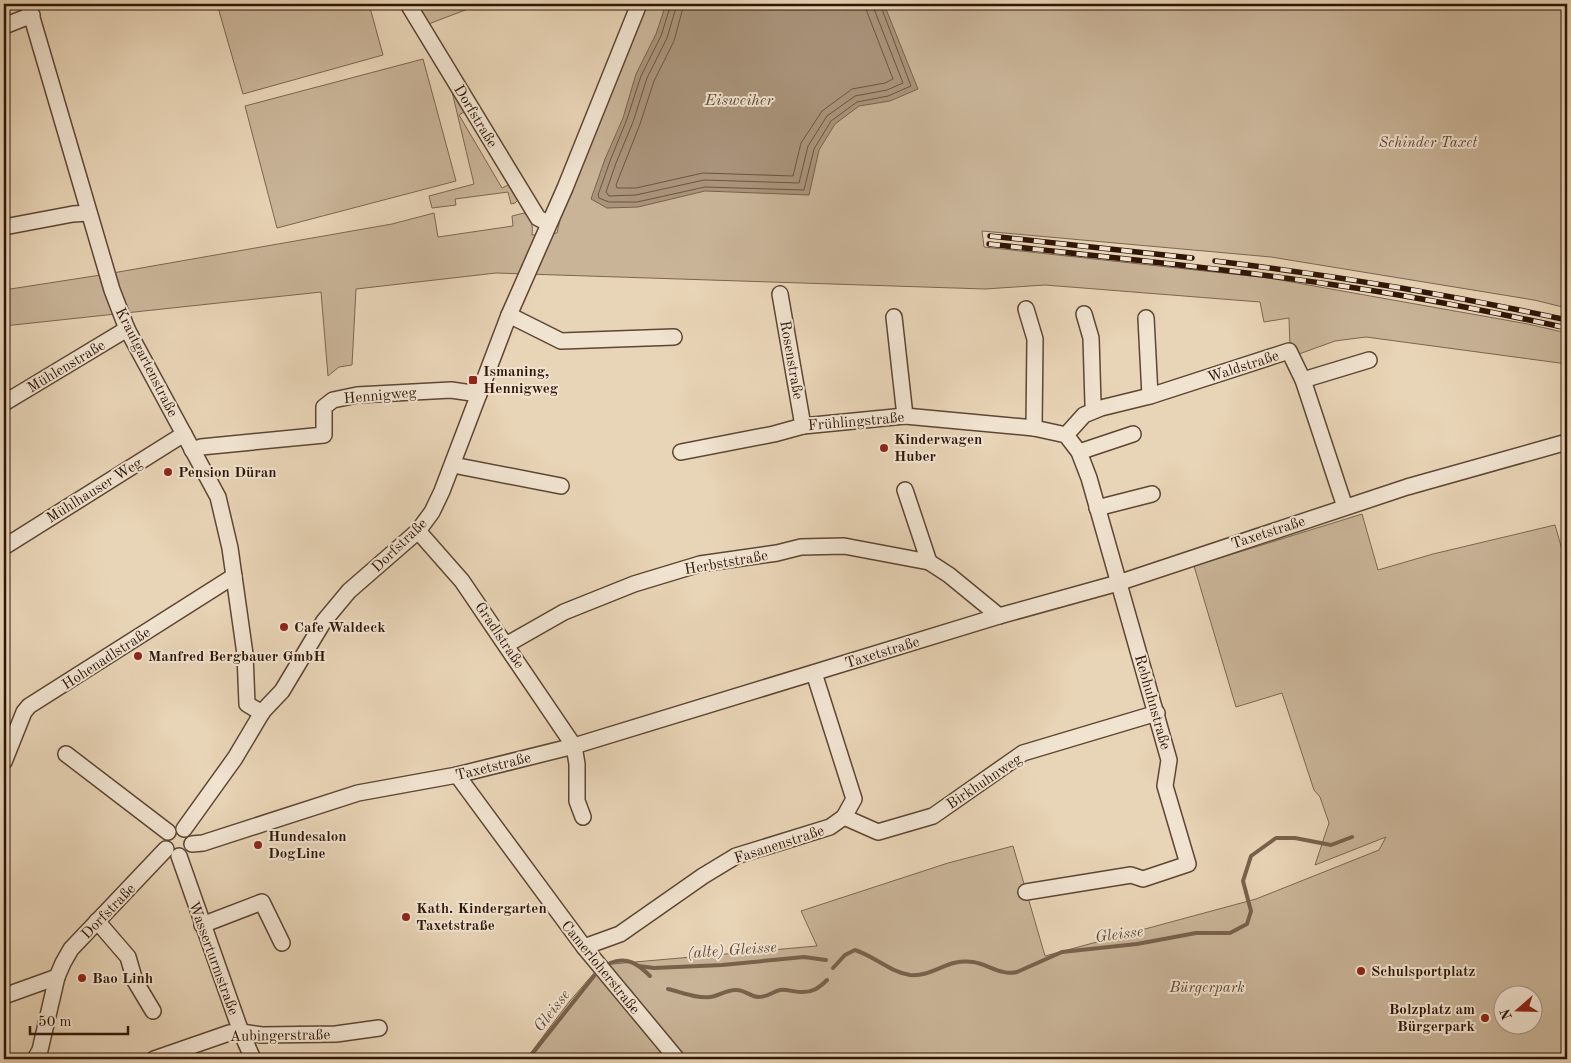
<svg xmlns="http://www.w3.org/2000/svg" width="1571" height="1063" viewBox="0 0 1571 1063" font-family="'Old Standard TT',serif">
<rect width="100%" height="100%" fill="#e8d4b6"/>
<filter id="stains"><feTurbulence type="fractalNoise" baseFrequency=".004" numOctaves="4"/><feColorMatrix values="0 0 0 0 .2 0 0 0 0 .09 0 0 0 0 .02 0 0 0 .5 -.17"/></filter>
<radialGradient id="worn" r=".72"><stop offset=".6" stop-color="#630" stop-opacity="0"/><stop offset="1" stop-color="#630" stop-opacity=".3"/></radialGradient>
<g fill="#c9b498" stroke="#7c6550" fill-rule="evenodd">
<polygon points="217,4 369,4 383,55 243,94"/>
<polygon points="413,4 481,4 426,25"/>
<path d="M645,4H1567V308L1534,300L1271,257L982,231L984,247L1269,278L1528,324L1567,333V364L1366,337L1335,341L1299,354L1296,346L1290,347L1289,318L1264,322L1260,302L1045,285L985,289L496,273L356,289L352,365L339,367L328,376L321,292L4,326V290L107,274L392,224L434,213L438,237L513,226L512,216L524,213C532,219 533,225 532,235L557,233L563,207Z"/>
<polygon points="423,59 456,181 277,228 245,106"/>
<polygon points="449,79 469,109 459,115 502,188 512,183 519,199 515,203 511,204 508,192 455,199 456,205 432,208 429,196 474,184"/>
<path d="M1362,514L1378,570L1433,554L1555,525L1567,567V1059H526L569,1002L601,965L817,946L801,911L948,863L1013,846L1045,956L1256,899L1379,850L1386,837L1315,865L1329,823L1320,797L1314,790L1282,693L1236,707L1194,566ZM1504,996H1534V1026H1504Z"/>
</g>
<polygon fill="#a9937a" stroke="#78614c" points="666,4 884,4 918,89 890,101 859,106 835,124 819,150 809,195 705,191 638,207 607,208 591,199 605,159 623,118 636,74 656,34"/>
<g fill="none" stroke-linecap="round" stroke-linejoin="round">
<g stroke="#6c5440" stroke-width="1">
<polyline points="671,4 661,36 641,76 627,119 610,161 598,195 599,198 609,202 637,202 705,187 804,190 814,149 831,121 857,102 888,96 911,86 880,4"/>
<polyline points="677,4 667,38 647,78 633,122 616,163 606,192 609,196 636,195 704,180 799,183 808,146 827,116 855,96 887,90 903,83 874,9 873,4"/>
<polyline points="684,4 674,41 654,81 640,124 616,185 617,188 636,188 703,173 793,176 801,143 822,111 852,89 885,83 893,79 867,12 866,4"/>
</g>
<g stroke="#78614c" stroke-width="4">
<path d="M610,963C627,956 638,964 650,976"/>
<polyline points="639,966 654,968 722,965 804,957 826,960"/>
<path d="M833,968L845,955L855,950C874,956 890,972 910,975C934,977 947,958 973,962C988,964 1001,976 1017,972L1062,952L1137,944L1196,933H1230L1247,924L1251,911L1243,881L1251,856L1276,838H1295L1331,845L1352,837"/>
<path d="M668,989C681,992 697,999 710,997C719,996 727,989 737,990C744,990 750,996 758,997C768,997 772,992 780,990C787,989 793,992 800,992C812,993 819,988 827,980"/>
<polyline points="528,1059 594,976"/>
</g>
<defs>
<g id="minor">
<polyline points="28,4 112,290 127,329 218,497 230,548 245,654 247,704 262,713"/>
<polyline points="408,4 538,218 548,223"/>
<polyline points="4,26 32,15"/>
<polyline points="4,227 73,214 89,213"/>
<polyline points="780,294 803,426"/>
<polyline points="1026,309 1035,339 1034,428"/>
<polyline points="1084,314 1091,338 1093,404 1095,410"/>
<polyline points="509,315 561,341 674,337"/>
<polyline points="894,317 905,416"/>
<polyline points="1146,318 1150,396"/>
<polyline points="1303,380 1369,360"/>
<polyline points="4,403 127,329"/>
<polyline points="1066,435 1084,415 1101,408 1150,396 1289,351 1303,380 1345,507"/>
<polyline points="192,450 201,447 324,435 324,407 333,400 357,395 451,390 479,394"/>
<polyline points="681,452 774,434 803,426 905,416 1034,428 1066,435 1079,452 1089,478 1169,760 1165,786 1188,864 1143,879 1131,875 1026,892"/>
<polyline points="1079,452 1133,434"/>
<polyline points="453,465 561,486"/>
<polyline points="905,490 929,562"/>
<polyline points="1097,508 1152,494"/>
<polyline points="418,531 462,581 574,746 577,764 577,801 583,817"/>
<polyline points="4,547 184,434"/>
<polyline points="506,645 564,612 634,584 700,564 777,553 801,547 844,546 929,562 949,575 999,616"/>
<polyline points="66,754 168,832"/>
<polyline points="4,762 24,712 29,706 234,576"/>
<polyline points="457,775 584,947 677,1059"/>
<polyline points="844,817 878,832 933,816 1023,753 1157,713"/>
<polyline points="184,829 235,758 263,711 282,691 324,621 349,591 418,531 432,512 442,491 509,315 565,188 639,4"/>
<polyline points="192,844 203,843 358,793 457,775 574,746 999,616 1118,583 1407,487 1567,442"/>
<polyline points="179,856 241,1032 253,1059"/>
<polyline points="97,921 128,957 135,981 153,1011"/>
<polyline points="202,925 262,902 282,943"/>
<polyline points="584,947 620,934 703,876 736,856 830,827 844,817 854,799 814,673"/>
<polyline points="4,996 57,977"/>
<polyline points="35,1059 40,1050 57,977 63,963 71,949 166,849"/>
<polyline points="154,1059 229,1033 241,1032 262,1035 336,1034 379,1028"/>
</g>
</defs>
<use href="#minor" stroke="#5d4633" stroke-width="18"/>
<use href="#minor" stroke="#f0e3d0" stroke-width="15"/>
<defs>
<g id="rail">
<polyline points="990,236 1192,258"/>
<path d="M989,244C1102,257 1216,267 1328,284C1408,295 1488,311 1567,328"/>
<path d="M1215,261C1333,275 1451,295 1567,320"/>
</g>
</defs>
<use href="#rail" stroke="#2f1607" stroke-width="5.5"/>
<use href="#rail" stroke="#f0e3d0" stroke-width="4" stroke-dasharray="11" stroke-linecap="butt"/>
</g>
<g fill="#8f2418" stroke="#f0e3d0" stroke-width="2">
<rect x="468" y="375" width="10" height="10" rx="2.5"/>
<circle cx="884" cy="448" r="5"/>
<circle cx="168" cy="472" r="5"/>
<circle cx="284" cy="627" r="5"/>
<circle cx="138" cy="656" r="5"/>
<circle cx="258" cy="845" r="5"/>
<circle cx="406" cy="917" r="5"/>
<circle cx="1361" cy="971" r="5"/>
<circle cx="82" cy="978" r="5"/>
<circle cx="1485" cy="1018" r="5"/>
</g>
<g text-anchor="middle" stroke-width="4" stroke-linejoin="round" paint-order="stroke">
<g font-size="15" fill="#2f1607" stroke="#f0e3d0">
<text transform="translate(476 116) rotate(59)" y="5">Dorfstraße</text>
<text transform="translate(792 360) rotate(80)" y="5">Rosenstraße</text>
<text transform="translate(147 362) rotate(63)" y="5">Krautgartenstraße</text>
<text transform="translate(66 366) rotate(-31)" y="5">Mühlenstraße</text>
<text transform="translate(1243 366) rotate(-18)" y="5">Waldstraße</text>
<text transform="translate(380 395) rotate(-5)" y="5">Hennigweg</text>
<text transform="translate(856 421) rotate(-5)" y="5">Frühlingstraße</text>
<text transform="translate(94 490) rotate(-32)" y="5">Mühlhauser Weg</text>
<text transform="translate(1268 532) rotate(-18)" y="5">Taxetstraße</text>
<text transform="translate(399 545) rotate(-44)" y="5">Dorfstraße</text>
<text transform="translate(726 562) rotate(-10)" y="5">Herbststraße</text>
<text transform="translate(500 635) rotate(56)" y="5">Gradlstraße</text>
<text transform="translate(882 652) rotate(-17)" y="5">Taxetstraße</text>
<text transform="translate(106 658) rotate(-33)" y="5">Hohenadlstraße</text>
<text transform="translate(1153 702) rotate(74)" y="5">Rebhuhnstraße</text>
<text transform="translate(493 766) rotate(-14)" y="5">Taxetstraße</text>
<text transform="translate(984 781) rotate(-34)" y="5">Birkhuhnweg</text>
<text transform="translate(779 844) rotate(-18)" y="5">Fasanenstraße</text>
<text transform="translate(108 911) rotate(-46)" y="5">Dorfstraße</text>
<text transform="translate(214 958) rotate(70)" y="5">Wasserturmstraße</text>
<text transform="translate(601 967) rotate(51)" y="5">Camerloherstraße</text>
<text transform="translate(280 1035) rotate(-1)" y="5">Aubingerstraße</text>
</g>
<g font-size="15" font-style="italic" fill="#5d4532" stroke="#f0e3d0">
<text x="1428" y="147">Schinder Taxet</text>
<text x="1207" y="992">Bürgerpark</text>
</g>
<g font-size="15" font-weight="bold" fill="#2f1607" stroke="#f0e3d0" text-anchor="start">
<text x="483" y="376">Ismaning,<tspan x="483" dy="17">Hennigweg</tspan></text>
<text x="894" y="444">Kinderwagen<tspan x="894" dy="17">Huber</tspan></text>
<text x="178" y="477">Pension Düran</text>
<text x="294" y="632">Cafe Waldeck</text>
<text x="148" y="661">Manfred Bergbauer GmbH</text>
<text x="268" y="841">Hundesalon<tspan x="268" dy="17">DogLine</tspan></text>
<text x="416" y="913">Kath. Kindergarten<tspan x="416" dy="17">Taxetstraße</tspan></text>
<text x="1371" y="976">Schulsportplatz</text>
<text x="92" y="983">Bao Linh</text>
<text x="1475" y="1014" text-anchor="end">Bolzplatz am<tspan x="1475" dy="17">Bürgerpark</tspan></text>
</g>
<g font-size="16" font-style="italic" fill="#604835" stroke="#f0e3d0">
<text x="739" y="105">Eisweiher</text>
<text transform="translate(1119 933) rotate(-7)" y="6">Gleisse</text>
<text transform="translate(732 949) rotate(-4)" y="6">(alte) Gleisse</text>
<text transform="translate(551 1010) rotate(-52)" y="6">Gleisse</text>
</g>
</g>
<rect width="1571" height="1063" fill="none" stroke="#e8d4b6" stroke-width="20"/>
<rect x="5" y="5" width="1561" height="1053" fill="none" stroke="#2f1607" stroke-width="2.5"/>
<rect x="10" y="10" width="1551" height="1043" fill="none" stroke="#2f1607"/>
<g transform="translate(1518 1010) rotate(250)"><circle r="24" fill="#f0e3d0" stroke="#a39180"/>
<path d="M0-4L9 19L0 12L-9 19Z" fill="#8f2418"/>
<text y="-8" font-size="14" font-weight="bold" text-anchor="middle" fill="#2f1607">N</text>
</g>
<path d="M30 1026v8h98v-8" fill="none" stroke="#2f1607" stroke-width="2.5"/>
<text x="38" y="1026" font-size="15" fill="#2f1607" stroke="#f0e3d0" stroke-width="4" paint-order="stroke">50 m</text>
<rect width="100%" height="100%" filter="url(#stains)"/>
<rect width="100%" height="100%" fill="url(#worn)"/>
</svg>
